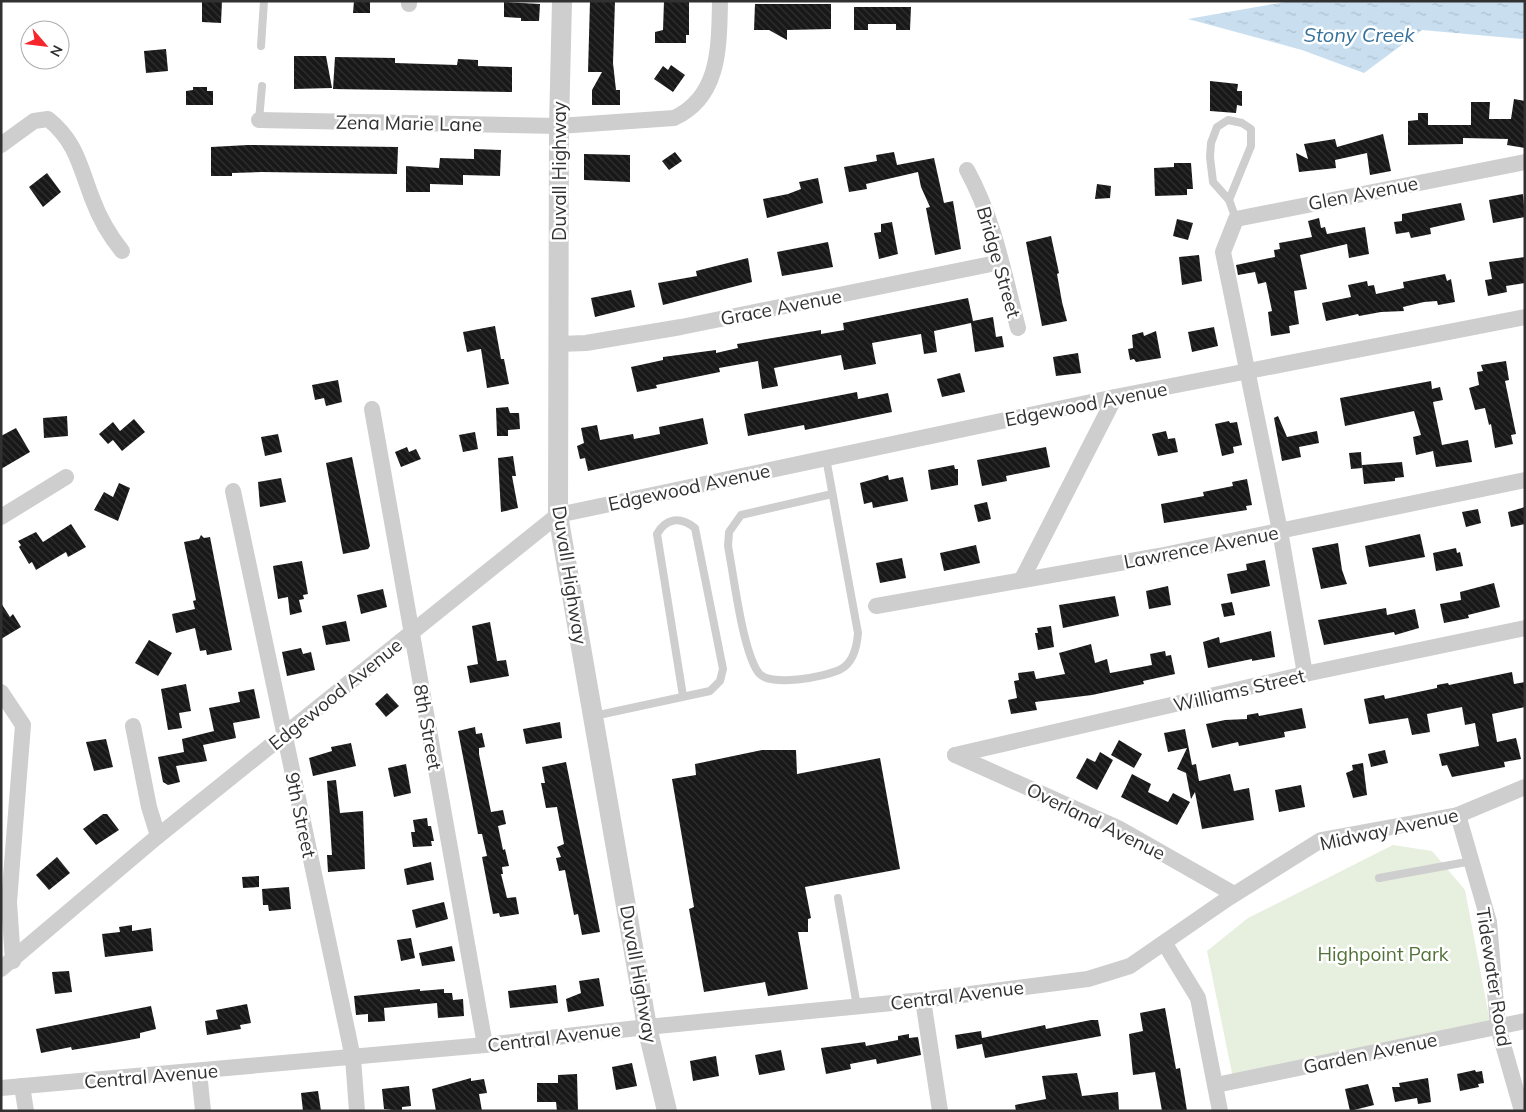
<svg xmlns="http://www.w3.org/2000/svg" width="1526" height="1112" viewBox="0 0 1526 1112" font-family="Mulish,sans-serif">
<defs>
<pattern id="water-ripples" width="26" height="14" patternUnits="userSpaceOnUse" patternTransform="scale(1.25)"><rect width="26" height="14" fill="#c9dff0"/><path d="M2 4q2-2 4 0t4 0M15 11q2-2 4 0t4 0" fill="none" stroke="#adc0ce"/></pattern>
<pattern id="building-back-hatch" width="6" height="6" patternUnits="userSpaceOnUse" patternTransform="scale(1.25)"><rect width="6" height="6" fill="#181818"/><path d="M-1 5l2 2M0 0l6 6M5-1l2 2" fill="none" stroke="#313131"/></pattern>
</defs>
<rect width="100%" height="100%" fill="#fff"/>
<polygon fill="#e7efde" points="1393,845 1432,851 1465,890 1491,1027 1233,1078 1207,951 1248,918"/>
<polygon fill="url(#water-ripples)" points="1291,1 1525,1 1525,37 1522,39 1422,30 1364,73 1302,50 1188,19"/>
<g fill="url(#building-back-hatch)">
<polygon points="202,1 222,1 221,23 202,22"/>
<polygon points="354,1 370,1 370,13 353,13"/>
<polygon points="590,1 615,1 613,63 616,90 620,90 620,105 592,105 592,90 602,72 588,72"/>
<polygon points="664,1 689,1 689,35 686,35 686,43 655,43 655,32 663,30"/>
<polygon points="504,2 540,4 539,21 521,21 521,18 504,17"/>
<polygon points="755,4 831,4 831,29 787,30 787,40 769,30 754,30"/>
<polygon points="854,7 911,7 910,30 896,30 896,24 868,24 868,30 854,30"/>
<polygon points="166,49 168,71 146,73 144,51"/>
<polygon points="294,56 326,56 332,88 294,89"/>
<polygon points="335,57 395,58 395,63 457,65 458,59 478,60 478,66 512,67 512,92 333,89"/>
<polygon points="671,65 685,75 673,92 654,79 663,66 668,70"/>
<polygon points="1210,81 1238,84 1237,91 1242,91 1242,106 1237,105 1236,113 1210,111"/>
<polygon points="193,87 207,87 207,91 213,91 213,105 186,105 186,91 193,90"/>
<polygon points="1514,99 1525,101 1525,148 1507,145 1508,139 1463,138 1463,144 1408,145 1408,121 1418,120 1418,113 1428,113 1428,125 1471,125 1471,102 1490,102 1489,119 1511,119"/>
<polygon points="1383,134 1391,171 1370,175 1367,153 1335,160 1336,168 1299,172 1296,153 1308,159 1304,144 1335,139 1337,147"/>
<polygon points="248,145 398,147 397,174 262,172 232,173 232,176 211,176 211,147"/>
<polygon points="474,149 501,150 500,176 463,175 463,185 430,184 430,192 406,192 406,166 439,168 440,158 474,159"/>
<polygon points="675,152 682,161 669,170 662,161"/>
<polygon points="894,152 897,165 934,158 944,203 953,201 961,249 935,255 926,208 930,207 921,187 918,172 866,184 867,189 849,192 844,167 877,161 876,155"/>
<polygon points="584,154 630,155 630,182 584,180"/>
<polygon points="1174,163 1191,163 1193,189 1187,189 1187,195 1155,196 1154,168 1174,167"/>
<polygon points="47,173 61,192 43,207 29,187"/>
<polygon points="818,178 823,203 767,218 763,199 788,194 801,189 799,182"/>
<polygon points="1097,184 1111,186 1110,198 1095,199"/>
<polygon points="1523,194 1525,217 1493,223 1489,200"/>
<polygon points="1461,203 1465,220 1430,228 1431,234 1411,238 1409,232 1396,234 1394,222 1402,221 1402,214"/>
<polygon points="1319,218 1321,228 1325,227 1327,234 1365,227 1369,254 1349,258 1347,244 1300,255 1307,289 1294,291 1299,324 1289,326 1290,333 1271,336 1268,312 1272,311 1266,282 1258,284 1255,272 1238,275 1236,265 1275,257 1274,250 1280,249 1279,243 1312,237 1308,221"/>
<polygon points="1177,219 1193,223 1188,240 1173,236"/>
<polygon points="892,222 898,254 879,259 874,233 881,232 881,224"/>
<polygon points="1051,236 1059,273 1057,274 1062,302 1067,321 1042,326 1026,242"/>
<polygon points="828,242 833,267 782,276 777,252"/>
<polygon points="1199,255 1202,281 1182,285 1179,257"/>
<polygon points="1525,257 1525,283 1506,286 1507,292 1488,296 1485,280 1492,279 1489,262"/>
<polygon points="748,258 752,282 663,305 658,283 697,276 696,271"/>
<polygon points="1445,274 1447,281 1451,279 1455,302 1438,305 1437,301 1424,302 1403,307 1404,311 1381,312 1359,316 1358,314 1326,321 1322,303 1351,297 1348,285 1367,281 1368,286 1374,285 1376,294 1404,288 1403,282"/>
<polygon points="631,290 635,307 595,317 591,298"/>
<polygon points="968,298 973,321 993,317 996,337 1002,336 1004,347 975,352 971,323 934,331 937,352 924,354 921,334 872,343 876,364 844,370 841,355 774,368 778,386 762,389 758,361 719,368 720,372 656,385 657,388 637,392 631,367 663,360 663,357 716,350 716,353 738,348 737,344 821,330 821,334 844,330 843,323"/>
<polygon points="495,326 501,359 504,359 509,384 487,388 481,349 467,352 463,332"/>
<polygon points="1214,327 1218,346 1192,352 1188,332"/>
<polygon points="1156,331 1161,358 1136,362 1134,359 1130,360 1128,349 1133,348 1132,335 1143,332 1144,336"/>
<polygon points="1078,353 1081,373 1056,376 1053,357"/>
<polygon points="1506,361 1509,380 1505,381 1516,434 1511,435 1513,444 1495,448 1491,424 1489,425 1485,408 1475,410 1469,388 1479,385 1477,372 1483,371 1481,365"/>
<polygon points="960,373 965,392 942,397 937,379"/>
<polygon points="338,380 342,402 326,406 324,398 315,400 312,385"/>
<polygon points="1431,381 1432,389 1440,387 1443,400 1433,402 1442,445 1468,440 1472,462 1436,467 1433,451 1416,455 1413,437 1421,435 1414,411 1345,426 1340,398"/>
<polygon points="857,392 858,399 888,393 892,412 805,430 804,425 748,436 744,414"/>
<polygon points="508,407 510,413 519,413 520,429 508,430 508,436 497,436 496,408"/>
<polygon points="67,416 68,436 44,438 43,418"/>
<polygon points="1278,416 1287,437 1317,431 1319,443 1299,447 1301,457 1282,461 1274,418"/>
<polygon points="703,418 708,444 588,471 585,458 580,459 577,446 584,443 581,428 597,425 600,440 633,434 634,439 660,434 659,427"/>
<polygon points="134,419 145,432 122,451 113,440 108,444 99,434 113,422 120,431"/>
<polygon points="1229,421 1230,423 1237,422 1242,445 1233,447 1234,453 1222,456 1215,424"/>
<polygon points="16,428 30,452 1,469 1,436"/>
<polygon points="1166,431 1168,439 1175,438 1178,452 1158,456 1152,434"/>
<polygon points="475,432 478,449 463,452 459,435"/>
<polygon points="278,434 282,452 265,456 261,437"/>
<polygon points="407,447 409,452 416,449 421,459 401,467 395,452"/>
<polygon points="1046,447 1050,467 1006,476 1007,481 982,486 977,460"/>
<polygon points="1361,452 1362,468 1351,469 1349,453"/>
<polygon points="513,456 516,476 512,476 518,508 501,512 498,458"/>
<polygon points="352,457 370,546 368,549 343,554 326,463"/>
<polygon points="1402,462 1404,477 1395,478 1395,481 1364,484 1362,465"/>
<polygon points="954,465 955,469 958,469 958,485 931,490 928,470"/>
<polygon points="888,475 889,480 903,477 908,501 873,508 872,502 864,504 860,483"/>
<polygon points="281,478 286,502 260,507 258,482"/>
<polygon points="1247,479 1252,505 1246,506 1247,510 1164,523 1161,504 1204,496 1203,492 1233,486 1232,482"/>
<polygon points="119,483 130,488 118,521 94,510 104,492 113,497"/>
<polygon points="987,502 991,519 978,522 974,505"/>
<polygon points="1525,507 1525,524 1511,527 1508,512"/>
<polygon points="1478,509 1481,523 1466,527 1462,512"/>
<polygon points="71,524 86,547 68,557 66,552 36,570 32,562 29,564 19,547 21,545 18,541 36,532 43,542"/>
<polygon points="1420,534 1425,557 1369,567 1365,546"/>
<polygon points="201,535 204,538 210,537 232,650 207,655 206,650 200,651 195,628 176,633 172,614 195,609 193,601 196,600 184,542 199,539"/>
<polygon points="1338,543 1342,570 1347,584 1321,589 1312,548"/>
<polygon points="976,545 980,563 944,571 940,553"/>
<polygon points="1456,548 1457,553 1460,552 1463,566 1436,571 1433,553"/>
<polygon points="902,558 906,578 880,583 876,563"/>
<polygon points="1265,560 1270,586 1231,594 1227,574 1247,570 1246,564"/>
<polygon points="302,561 308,594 303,595 304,599 299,600 302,612 290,615 288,597 278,599 273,566"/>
<polygon points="1494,583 1500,607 1468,615 1469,618 1444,623 1440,604 1461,600 1460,592"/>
<polygon points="1168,586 1171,605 1149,609 1146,591"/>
<polygon points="383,589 387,607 361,614 357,595"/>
<polygon points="1115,596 1119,616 1063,628 1059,605"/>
<polygon points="1232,602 1235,615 1224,617 1221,604"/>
<polygon points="1,603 10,617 13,614 21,627 1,639"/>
<polygon points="1386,608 1387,615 1415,609 1419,628 1395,635 1394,632 1324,645 1318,620"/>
<polygon points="346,621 350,641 326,645 322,626"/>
<polygon points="490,622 497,661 506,660 509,676 470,683 467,666 478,664 472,626"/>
<polygon points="1051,626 1054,647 1038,650 1035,633 1038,633 1037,628"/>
<polygon points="1271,631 1275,657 1252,661 1252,659 1208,668 1203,642 1219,637 1220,643"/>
<polygon points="149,640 172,653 158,676 135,663"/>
<polygon points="1091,644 1095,663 1107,659 1110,673 1152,665 1150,654 1165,651 1166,656 1171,655 1175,674 1143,681 1144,684 1092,695 1035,702 1037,710 1011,714 1008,700 1017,698 1014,681 1019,680 1018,673 1034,671 1036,679 1065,674 1059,653"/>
<polygon points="301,648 303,654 311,652 315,670 287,676 282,652"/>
<polygon points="1512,672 1514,684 1525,682 1525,707 1492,714 1497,742 1516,738 1521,759 1504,762 1505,767 1452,777 1447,765 1442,766 1439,754 1479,746 1475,723 1465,725 1462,707 1427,714 1430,732 1412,735 1408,718 1369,724 1364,699 1384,695 1385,699 1437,688 1437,685 1442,684 1448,683 1449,685"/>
<polygon points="186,684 191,711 179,713 182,728 168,730 161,689"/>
<polygon points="254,689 260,718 233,723 236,738 203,745 207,761 176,766 180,782 168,785 163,782 158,757 184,752 182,739 214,731 209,708 240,702 238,692"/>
<polygon points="387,693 399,706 386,717 375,704"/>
<polygon points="1302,708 1306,728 1284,732 1285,737 1239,746 1238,742 1212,748 1206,724 1225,720 1247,719 1247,715 1258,713 1259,716"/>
<polygon points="560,722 562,738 526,744 523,729"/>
<polygon points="475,727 476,734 482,733 485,747 479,748 479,754 491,812 503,810 506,824 498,826 503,850 505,849 509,866 502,867 503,874 501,874 507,898 516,897 519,914 500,917 499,913 493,914 482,857 487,856 482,834 478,834 458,731"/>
<polygon points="1185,729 1192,765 1196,764 1199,781 1230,774 1234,791 1249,788 1254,820 1202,829 1195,792 1191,799 1186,773 1177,769 1187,748 1168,752 1164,733"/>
<polygon points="106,739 113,767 94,771 86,742"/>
<polygon points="1119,740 1142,754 1134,768 1111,755"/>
<polygon points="351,743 356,766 313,776 309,758 332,751 331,747"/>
<polygon points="762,750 796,750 797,774 880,758 900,869 805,887 811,918 808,919 808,932 798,932 808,989 768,996 765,982 704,992 689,909 694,907 672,779 696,775 695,764"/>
<polygon points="1385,750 1388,763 1371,767 1368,754"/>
<polygon points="1100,752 1113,760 1097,790 1076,778 1087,758 1095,762"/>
<polygon points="566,762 600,932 582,935 578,914 574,915 565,870 559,871 556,858 561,857 557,847 564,844 557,807 546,808 541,783 545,783 542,767"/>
<polygon points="1363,763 1367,795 1353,798 1346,773 1353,770 1352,765"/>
<polygon points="406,764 411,793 394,797 388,768"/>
<polygon points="1132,774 1151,784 1148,792 1168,802 1173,793 1190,802 1177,825 1121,797"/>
<polygon points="336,780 340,813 363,811 365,869 328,872 327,855 332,855 327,781"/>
<polygon points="1301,785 1305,807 1279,812 1275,790"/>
<polygon points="103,814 107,814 119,830 96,845 83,829"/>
<polygon points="427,818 428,826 431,826 434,841 431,841 432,846 413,847 411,832 415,832 413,820"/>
<polygon points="57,857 70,873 49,890 36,875"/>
<polygon points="431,862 434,880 407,885 404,869"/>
<polygon points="259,876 259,887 243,888 242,877"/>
<polygon points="289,887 291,909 269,911 268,905 263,905 262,889"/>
<polygon points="444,902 448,919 416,928 412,910"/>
<polygon points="132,925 132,931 151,928 153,951 105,957 102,934 120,932 119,927"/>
<polygon points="411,938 415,958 401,961 397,940"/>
<polygon points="452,946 455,961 422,966 419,953"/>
<polygon points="69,971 72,992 55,994 52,972"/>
<polygon points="599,978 604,1006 568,1012 566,999 581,993 579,981"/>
<polygon points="556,985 558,1003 510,1008 508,991"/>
<polygon points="420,989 420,991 444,989 444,993 452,993 453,1000 463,999 464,1016 438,1018 437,1003 384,1008 385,1021 368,1022 368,1014 356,1015 354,996"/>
<polygon points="247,1004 251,1023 240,1025 241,1029 207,1035 205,1021 218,1019 216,1010"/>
<polygon points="151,1006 156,1029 140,1033 140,1038 108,1044 72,1050 71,1047 41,1053 36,1029"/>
<polygon points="1165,1008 1176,1069 1180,1068 1187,1111 1162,1111 1155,1072 1133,1075 1129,1034 1143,1031 1140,1013"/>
<polygon points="1091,1020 1098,1020 1101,1036 985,1058 982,1044 957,1049 955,1035 981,1031 982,1038 1045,1025 1046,1029"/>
<polygon points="909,1034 909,1038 918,1037 921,1055 877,1064 876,1059 850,1064 851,1069 826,1074 821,1048 865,1042 866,1046 898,1040 898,1036"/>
<polygon points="781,1050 785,1070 759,1075 755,1055"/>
<polygon points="716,1056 719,1076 693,1081 690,1061"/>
<polygon points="632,1063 637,1086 616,1090 612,1067"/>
<polygon points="1475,1070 1476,1072 1482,1071 1484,1083 1478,1084 1479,1087 1460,1091 1457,1074"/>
<polygon points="1077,1073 1082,1096 1118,1092 1119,1111 1016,1111 1015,1105 1046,1099 1042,1076"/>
<polygon points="577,1074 578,1111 557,1111 556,1102 537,1102 537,1083 558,1083 558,1075"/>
<polygon points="471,1078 471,1081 484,1079 487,1093 479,1094 482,1111 436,1111 432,1089"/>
<polygon points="1428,1078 1431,1102 1418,1104 1417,1098 1395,1102 1392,1087 1400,1087 1399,1083"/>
<polygon points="1368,1084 1374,1105 1350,1111 1345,1089"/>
<polygon points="409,1086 411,1106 402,1107 402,1111 384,1109 382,1089"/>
<polygon points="318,1091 321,1111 303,1111 301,1093"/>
</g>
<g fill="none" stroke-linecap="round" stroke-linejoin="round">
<g stroke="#cecece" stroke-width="8">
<polyline points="261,46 264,1"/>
<polyline points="259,120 262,86"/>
<polyline points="1229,200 1213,182 1210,157 1211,143 1217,127 1228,120 1242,123 1251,129 1251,146 1229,200 1236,219"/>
<path d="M826,458L858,633C857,646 854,662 841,669C826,677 768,688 758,672C742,648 734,577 728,546L729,532L741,515L832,494"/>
<path d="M594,716L710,691L720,681L723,669L695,528C680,516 666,518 657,534L683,696"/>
<polyline points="1379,878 1472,861"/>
<polyline points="838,898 857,1006"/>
</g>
<g stroke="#cecece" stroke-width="16">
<polyline points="409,4 409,1"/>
<path d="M259,120L559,126L674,118C720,97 719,47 720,1"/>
<path d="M1,145L34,121L48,119C76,141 80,167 92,198C99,217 109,235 122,251"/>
<path d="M967,170C994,219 1004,274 1018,328"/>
<polyline points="559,344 586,343 681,327 1001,262"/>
<polyline points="372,409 485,1045"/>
<polyline points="233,491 353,1058 357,1111"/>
<polyline points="1,517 66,477"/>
<polyline points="1022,579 1115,397"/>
<polyline points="876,606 1159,556 1525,480"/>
<polyline points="1305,674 1280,531 1223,252 1236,219 1525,162"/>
<polyline points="1,692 23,725 9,902 13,961"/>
<polyline points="133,726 149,807 158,836"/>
<polyline points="955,755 1305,674 1525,628"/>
<polyline points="955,755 1118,828 1234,894"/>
<polyline points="1458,815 1489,922 1498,1027 1522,1111"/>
<polyline points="1165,944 1198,998 1220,1111"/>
<polyline points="1,969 158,836 558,515 1115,397 1525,317"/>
<polyline points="923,1000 940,1111"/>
<polyline points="199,1072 203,1111"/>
<polyline points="1216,1085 1525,1021"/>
<polyline points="22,1086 26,1111"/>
<polyline points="1,1088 485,1045 647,1027 923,1000 1088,979 1130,966 1227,899 1321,840 1458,815 1525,787"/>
</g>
<polyline stroke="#cecece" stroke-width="20" points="562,1 559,126 558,515 647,1027 667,1111"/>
</g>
<g text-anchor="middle" stroke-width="5" stroke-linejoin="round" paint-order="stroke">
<g font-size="19" fill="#313131" stroke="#fff">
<text transform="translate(409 123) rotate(1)" y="7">Zena Marie Lane</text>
<text transform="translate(559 171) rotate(-90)" y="7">Duvall Highway</text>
<text transform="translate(1363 193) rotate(-11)" y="7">Glen Avenue</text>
<text transform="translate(999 262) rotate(74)" y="7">Bridge Street</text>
<text transform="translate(781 307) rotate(-11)" y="7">Grace Avenue</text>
<text transform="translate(1086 404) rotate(-11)" y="7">Edgewood Avenue</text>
<text transform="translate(689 487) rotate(-12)" y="7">Edgewood Avenue</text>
<text transform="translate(1201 547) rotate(-11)" y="7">Lawrence Avenue</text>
<text transform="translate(570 575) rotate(81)" y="7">Duvall Highway</text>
<text transform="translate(1239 690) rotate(-13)" y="7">Williams Street</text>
<text transform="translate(335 694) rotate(-39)" y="7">Edgewood Avenue</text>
<text transform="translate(428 727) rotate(80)" y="7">8th Street</text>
<text transform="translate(301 815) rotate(78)" y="7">9th Street</text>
<text transform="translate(1096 821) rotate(26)" y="7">Overland Avenue</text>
<text transform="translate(1389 829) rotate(-12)" y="7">Midway Avenue</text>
<text transform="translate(639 974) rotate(80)" y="7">Duvall Highway</text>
<text transform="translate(1494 977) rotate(81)" y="7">Tidewater Road</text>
<text transform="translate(957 995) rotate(-7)" y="7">Central Avenue</text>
<text transform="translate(554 1037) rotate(-7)" y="7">Central Avenue</text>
<text transform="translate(1370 1053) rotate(-12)" y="7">Garden Avenue</text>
<text transform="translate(151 1076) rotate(-5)" y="7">Central Avenue</text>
</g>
<g font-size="19" fill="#527239" stroke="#fff">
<text x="1383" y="961">Highpoint Park</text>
</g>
<g font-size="20" font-style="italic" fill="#36719c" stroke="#fff">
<text x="1359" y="42">Stony Creek</text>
</g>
</g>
<rect width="1526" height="1112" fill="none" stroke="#313131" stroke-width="5"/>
<g transform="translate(45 45) rotate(118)"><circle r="24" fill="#ffffff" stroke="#adadad"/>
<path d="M0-4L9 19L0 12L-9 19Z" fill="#f6262d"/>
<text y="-8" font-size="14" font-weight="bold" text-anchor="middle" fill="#313131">N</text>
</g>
</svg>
